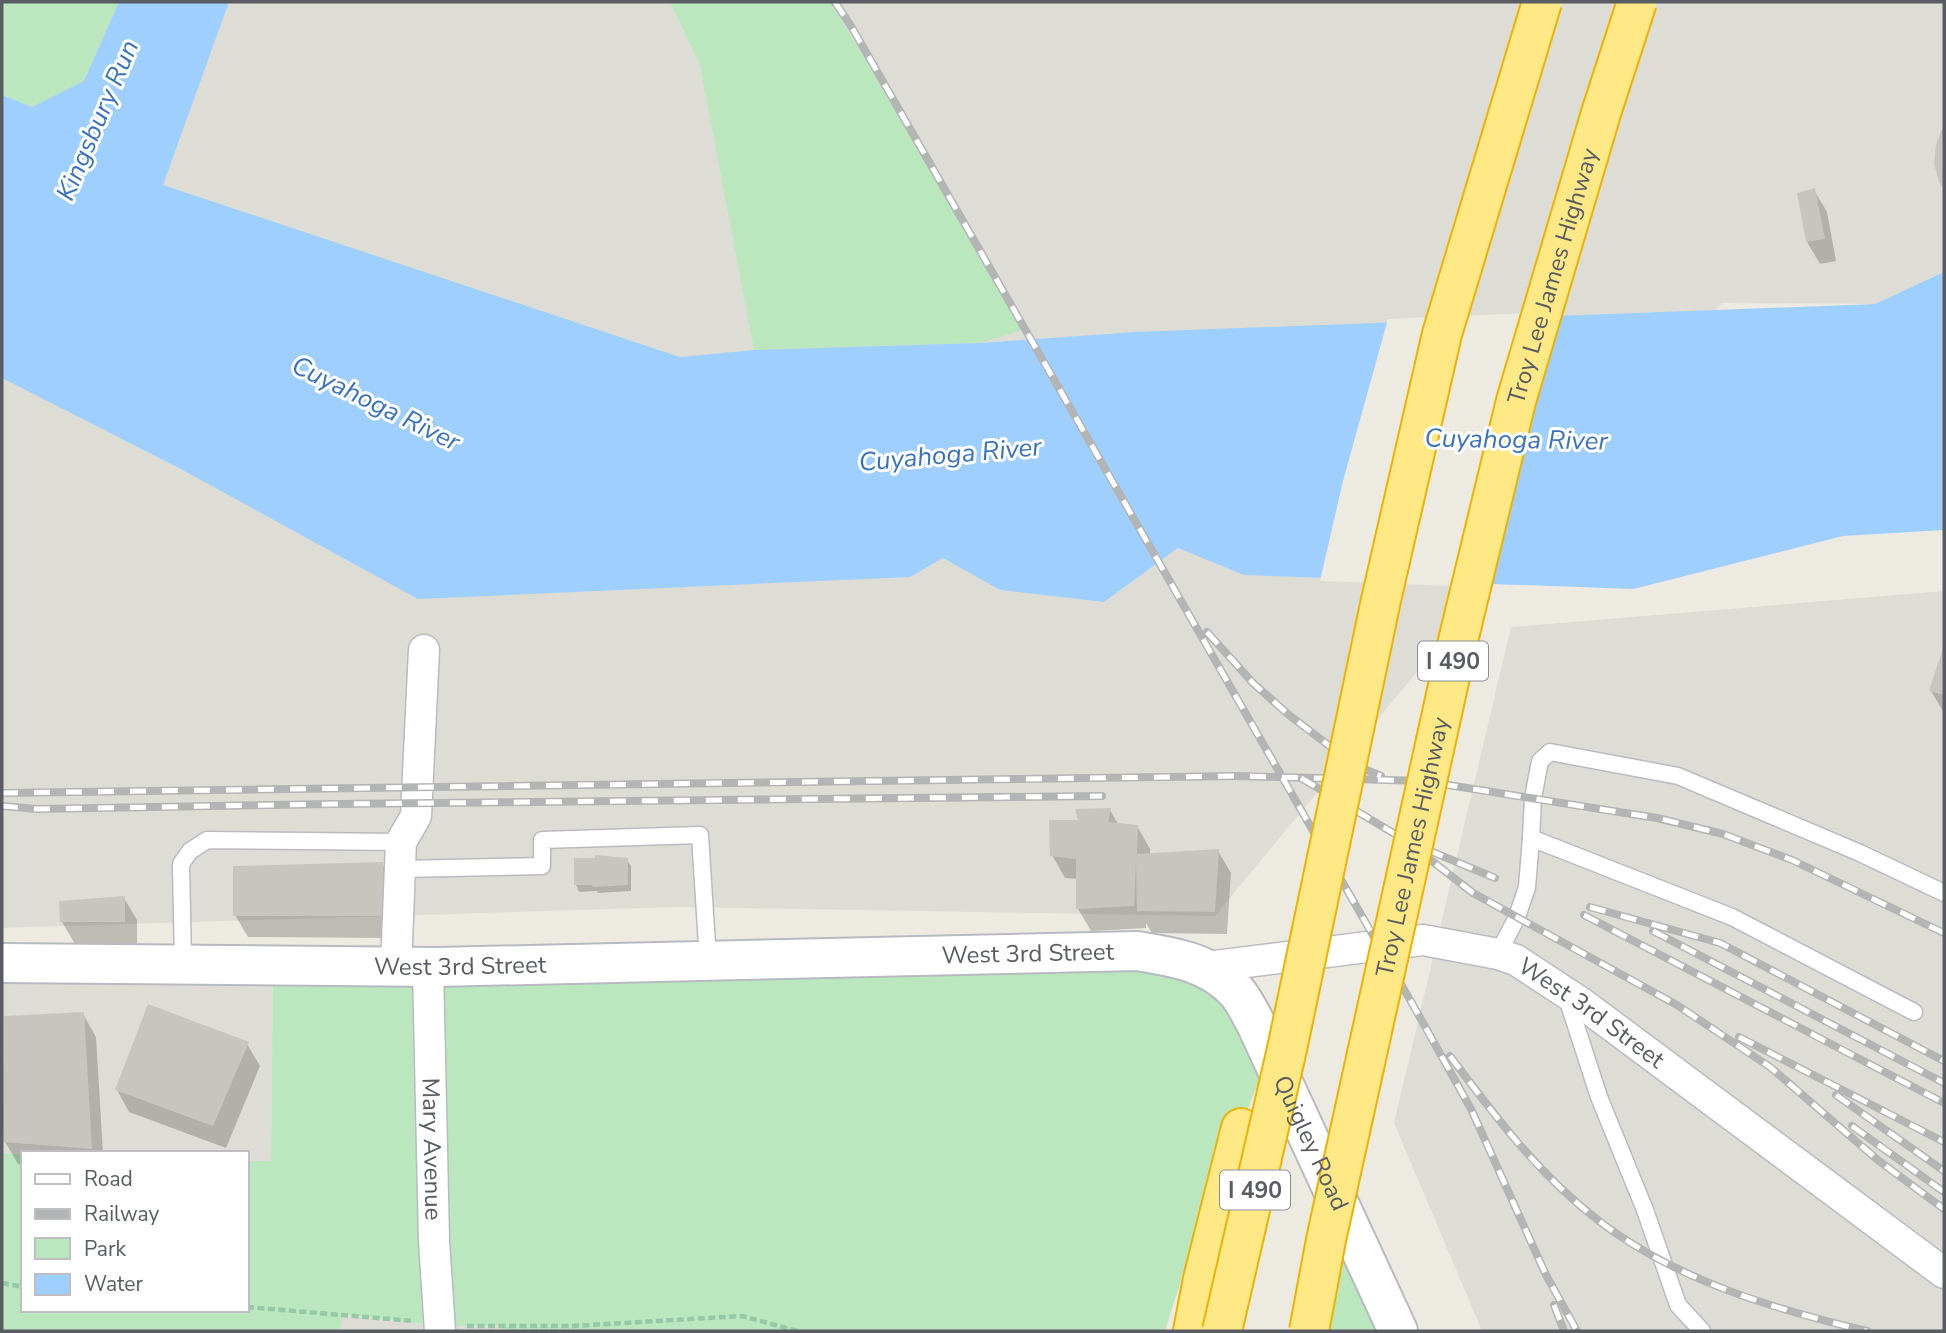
<svg xmlns="http://www.w3.org/2000/svg" width="1946" height="1333" viewBox="0 0 1946 1333" font-family="'Nunito Sans',sans-serif">
<rect width="100%" height="100%" fill="#edebe1"/>
<g fill="#deddd5">
<polygon points="2,2 1944,2 1944,272 1875,304 1722,303 1215,916 679,907 2,928"/>
<polygon points="1944,591 1944,1331 1482,1331 1394,1123 1511,627"/>
<polygon points="2,963 273,965 271,1162 247,1161 247,1153 2,1153"/>
<polygon points="341,1314 439,1326 505,1326 505,1331 340,1331"/>
</g>
<g fill="#bbe7be">
<polygon points="2,2 119,2 84,81 32,107 2,95"/>
<polygon points="670,2 831,2 1025,329 981,343 754,350 700,65"/>
<polygon points="1137,951 1237,992 1260,1078 1181,1280 1165,1331 505,1331 505,1326 439,1326 342,1314 340,1331 2,1331 2,1153 23,1154 23,1310 247,1310 247,1161 271,1161 273,965"/>
<polygon points="1347,1220 1398,1331 1326,1331"/>
</g>
<polygon fill="#9fcfff" points="119,2 229,2 163,185 680,357 754,350 981,343 1136,332 1875,304 1944,272 1944,530 1843,536 1633,589 1244,575 1178,548 1104,602 1000,590 943,558 910,577 418,599 177,467 2,378 2,95 32,107 84,81"/>
<polygon fill="#edebe1" points="1559,312 1519,447 1487,587 1320,581 1343,481 1388,319"/>
<g fill="#0003">
<polygon points="1814,190 1827,212 1836,261 1820,264 1807,242"/>
<polygon points="1944,648 1944,713 1931,691"/>
<polygon points="1110,810 1118,824 1137,826 1150,849 1150,855 1218,851 1231,873 1227,934 1152,933 1146,923 1146,928 1091,931 1078,909 1078,879 1065,878 1052,855 1080,822"/>
<polygon points="596,860 627,860 631,866 631,891 598,893 597,891 579,892 576,885"/>
<polygon points="382,864 395,886 394,938 248,937 235,915"/>
<polygon points="124,898 137,920 137,944 75,944 62,922"/>
<polygon points="83,1014 96,1037 103,1153 23,1153 23,1165 18,1164 5,1142"/>
<polygon points="247,1044 260,1066 226,1148 129,1112 117,1090"/>
</g>
<g fill="#c8c5be">
<polygon points="1944,124 1944,190 1939,182 1934,163 1936,144"/>
<polygon points="1815,188 1825,239 1806,242 1797,193"/>
<polygon points="1944,645 1944,695 1929,691"/>
<polygon points="1111,808 1108,822 1138,825 1137,854 1219,849 1215,912 1137,911 1136,863 1134,906 1076,909 1076,859 1050,856 1049,820 1078,820 1075,809"/>
<polygon points="595,855 628,858 628,885 593,887 592,885 574,885 574,858 595,858"/>
<polygon points="383,862 383,916 233,916 233,866"/>
<polygon points="125,896 125,922 60,922 59,901"/>
<polygon points="148,1004 249,1042 213,1126 115,1090"/>
<polygon points="84,1012 92,1149 3,1142 4,1016"/>
</g>
<g fill="none" stroke-linecap="round" stroke-linejoin="round">
<defs>
<g id="lane">
<polyline points="1531,838 1533,798 1540,761 1550,752 1678,776 1860,853 1944,893"/>
<polyline points="400,869 542,866 542,840 700,835 708,961"/>
<polyline points="1498,954 1517,917 1527,887 1531,838 1732,917 1914,1012"/>
<polyline points="183,964 181,864 190,851 207,840 401,842"/>
<polyline points="1566,995 1599,1097 1645,1210 1678,1305 1702,1331"/>
</g>
<g id="street">
<polyline points="396,967 401,842 416,816 424,650"/>
<path id="s1" d="M428,967L434,1241L440,1331"/>
<path id="s2" d="M1206,967L1423,940L1498,954L1516,960L1580,1002L1944,1273"/>
</g>
<g id="secondary">
<path id="s3" d="M2,963L438,967L1137,951C1174,957 1209,962 1236,991C1244,1000 1250,1013 1256,1024L1398,1331"/>
</g>
<polyline id="highway" points="1193,1331 1203,1279 1241,1128"/>
</defs>
<use href="#lane" stroke="#b9bbc1" stroke-width="19"/>
<use href="#street" stroke="#b9bbc1" stroke-width="33"/>
<use href="#secondary" stroke="#b7bac1" stroke-width="42"/>
<use href="#highway" stroke="#eeb200" stroke-width="42"/>
<g stroke="#94c8a6" stroke-width="4.5" stroke-dasharray="7 3.5" stroke-linecap="butt">
<polyline points="2,1283 23,1287"/>
<polyline points="247,1307 413,1321"/>
<polyline points="467,1326 572,1326 742,1316 797,1331"/>
</g>
<use href="#lane" stroke="#fff" stroke-width="16"/>
<use href="#street" stroke="#fff" stroke-width="30"/>
<use href="#secondary" stroke="#fff" stroke-width="38"/>
<use href="#highway" stroke="#ffe886" stroke-width="38"/>
<defs>
<g id="rail">
<polyline points="835,2 851,26 1413,1005 1471,1109 1546,1275 1577,1331"/>
<polyline points="1207,632 1253,683 1289,715 1353,764 1381,776"/>
<polyline points="1301,778 1405,840 1473,893 1677,1005 1770,1067 1879,1161 1944,1209"/>
<polyline points="2,793 1238,776 1423,781 1657,818 1723,834 1792,860 1944,933"/>
<polyline points="2,806 37,809 334,804 1102,796"/>
<polyline points="1428,850 1495,878"/>
<polyline points="1590,907 1720,943 1944,1061"/>
<polyline points="1584,915 1944,1103"/>
<polyline points="1653,931 1944,1083"/>
<polyline points="1739,1037 1944,1142"/>
<path d="M1450,1056C1494,1115 1539,1175 1599,1221C1676,1280 1773,1309 1867,1331"/>
<polyline points="1836,1095 1944,1171"/>
<polyline points="1852,1126 1944,1192"/>
<polyline points="1554,1305 1564,1331"/>
</g>
</defs>
<use href="#rail" stroke="#b3b4b4" stroke-width="8"/>
<use href="#rail" stroke="#fff" stroke-width="5" stroke-dasharray="16" stroke-linecap="butt"/>
<defs>
<g id="highway-bridge">
<polyline points="1222,1331 1287,1049 1381,600 1442,334 1542,2"/>
<path id="s4" d="M1309,1331L1326,1240L1457,645L1516,401L1601,113L1637,2"/>
</g>
</defs>
<use href="#highway-bridge" stroke="#eeb200" stroke-width="42" stroke-linecap="butt"/>
<use href="#highway-bridge" stroke="#ffe886" stroke-width="38"/>
</g>
<g text-anchor="middle" stroke-width="6" stroke-linejoin="round" paint-order="stroke">
<g fill="#fff" stroke="#8b8e92" stroke-width="2">
<rect x="1418" y="641.5" width="70" height="39" rx="5"/>
<rect x="1220" y="1170.5" width="70" height="39" rx="5"/>
</g>
<g font-size="23" font-weight="bold" fill="#595d63">
<text x="1453" y="669">I 490</text>
<text x="1255" y="1198">I 490</text>
</g>
<g font-size="24" fill="#595d63" stroke="#fff">
<text dy="8" stroke="none"><textPath href="#s4" startOffset="1083">Troy Lee James Highway</textPath></text>
<text dy="8" stroke="none"><textPath href="#s4" startOffset="495">Troy Lee James Highway</textPath></text>
<text dy="8" stroke="none"><textPath href="#s3" startOffset="1026">West 3rd Street</textPath></text>
<text dy="8" stroke="none"><textPath href="#s3" startOffset="458">West 3rd Street</textPath></text>
<text dy="8" stroke="none"><textPath href="#s2" startOffset="406">West 3rd Street</textPath></text>
<text dy="8" stroke="none"><textPath href="#s3" startOffset="1414">Quigley Road</textPath></text>
<text dy="8" stroke="none"><textPath href="#s1" startOffset="182">Mary Avenue</textPath></text>
</g>
<g font-size="26" font-style="italic" fill="#3973c0" stroke="#fff">
<text transform="translate(97 120) rotate(-67)" y="9">Kingsbury Run</text>
<text transform="translate(376 403) rotate(26)" y="9">Cuyahoga River</text>
<text transform="translate(1516 439) rotate(1)" y="9">Cuyahoga River</text>
<text transform="translate(950 454) rotate(-5)" y="9">Cuyahoga River</text>
</g>
</g>
<rect width="1946" height="1333" fill="none" stroke="#595d63" stroke-width="7"/>
<rect x="21" y="1151" width="228" height="161" fill="#ffffff" stroke="#bdbec1" stroke-width="2"/>
<rect x="35" y="1174" width="35" height="10" fill="#ffffff" stroke="#bdbec1" stroke-width="2"/>
<text x="84" y="1186" font-size="21" fill="#595d63">Road</text>
<rect x="35" y="1209" width="35" height="10" fill="#b3b4b4" stroke="#bdbec1" stroke-width="2"/>
<text x="84" y="1221" font-size="21" fill="#595d63">Railway</text>
<rect x="35" y="1238" width="35" height="21" fill="#bbe7be" stroke="#bdbec1" stroke-width="2"/>
<text x="84" y="1256" font-size="21" fill="#595d63">Park</text>
<rect x="35" y="1274" width="35" height="21" fill="#9fcfff" stroke="#bdbec1" stroke-width="2"/>
<text x="84" y="1291" font-size="21" fill="#595d63">Water</text>
</svg>
